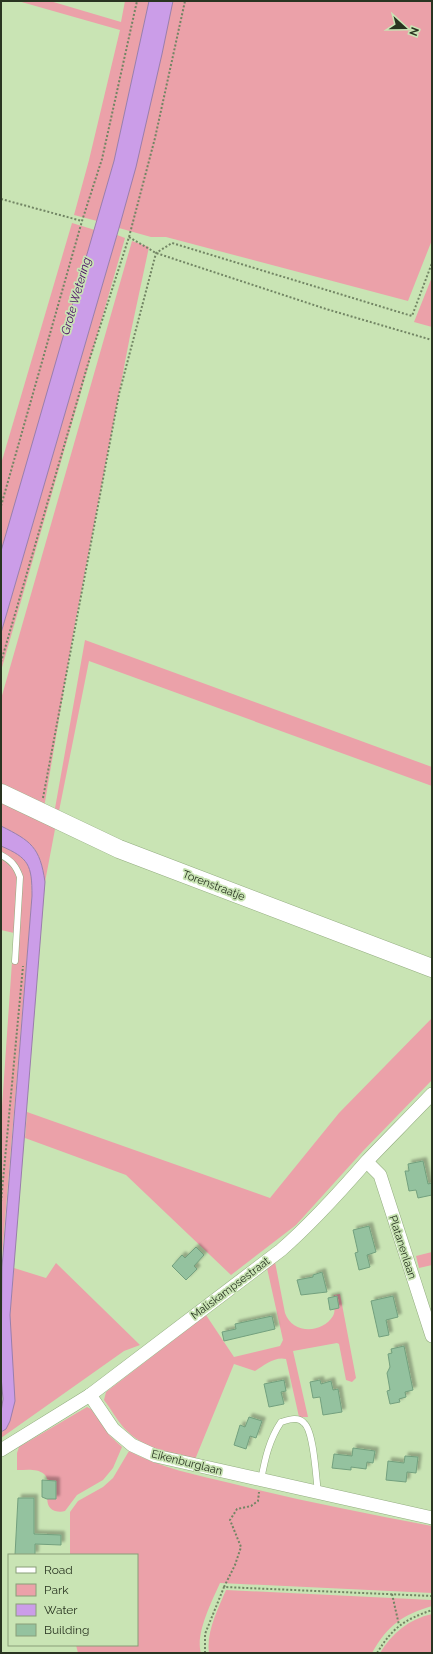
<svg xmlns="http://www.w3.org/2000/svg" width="433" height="1654" viewBox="0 0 433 1654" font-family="Raleway,sans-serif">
<defs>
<filter id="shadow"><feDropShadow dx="3.5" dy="-3.5" stdDeviation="1" flood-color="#0004"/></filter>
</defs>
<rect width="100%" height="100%" fill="#c9e4b4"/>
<g fill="#eba1a9">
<polygon points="18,1 50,1 121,22 125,1 149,1 114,161 97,221 74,215 89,160 120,30"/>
<path d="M173,1H432V240L408,301L166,237H151L119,228C139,153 157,77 173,1Z"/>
<polygon points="72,223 95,230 1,551 1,464"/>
<polygon points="117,235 125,238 1,671 1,633"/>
<polygon points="132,241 149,247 130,336 73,635 44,808 1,784 1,699"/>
<polygon points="432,277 432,327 414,322"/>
<polygon points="85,640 432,767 432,786 89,661 58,816 54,814"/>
<path d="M1,796L56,824L45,882C40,847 31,841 1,826Z"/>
<path d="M1,846C29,858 32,865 32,896L1,1268V1121L14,933L1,930Z"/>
<polygon points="432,1018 432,1080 363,1151 296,1225 231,1275 126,1175 25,1138 27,1112 270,1198 339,1113"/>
<polygon points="432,1252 432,1265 419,1268 416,1256"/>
<path d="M275,1262L285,1313C292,1334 322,1334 333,1316C337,1309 331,1302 334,1295L340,1294L356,1378L352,1382L346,1380L339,1344L337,1343L293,1351L308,1417H299L286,1359C276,1356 264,1365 255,1371L234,1364L194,1462C169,1454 143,1448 124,1428C117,1420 111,1409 104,1400L106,1392L206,1315L234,1357L280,1346L283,1340L267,1268Z"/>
<polygon points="56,1263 140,1345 124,1351 1,1438 1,1432 3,1432 11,1338 10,1315 14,1268 46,1278"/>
<path d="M87,1407L91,1409L110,1436L122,1447L113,1468L103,1480L77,1495L65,1511C62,1512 59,1512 55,1511C39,1505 55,1484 44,1474C37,1468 26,1470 17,1470V1453L19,1447Z"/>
<path d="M129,1451C161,1468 196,1475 230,1483C297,1500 364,1513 432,1526V1593L220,1583C212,1601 195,1634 201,1653H78L76,1645H137V1555H70V1512L78,1501L103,1487L113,1478Z"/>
<path d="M226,1590L432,1600V1606C402,1615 388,1625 372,1653H209C206,1632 218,1609 226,1590Z"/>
<path d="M432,1614V1653H380C392,1633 409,1619 432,1614Z"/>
</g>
<g fill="#cb9de8" stroke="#9a7eac">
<polygon points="149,1 173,1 162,54 136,167 119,228 1,633 1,551 114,161"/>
<path d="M1,826C31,841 40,847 45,882L10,1315L15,1401L10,1421L6,1429L1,1432V1412L3,1399L1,1376L2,1267L32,896C32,865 29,858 1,846Z"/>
</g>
<g fill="#94c29f" stroke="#73a07e" filter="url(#shadow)">
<polygon points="423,1161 428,1184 432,1183 432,1195 418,1198 416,1190 409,1191 405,1171 409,1171 408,1164"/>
<polygon points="369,1226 376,1252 367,1255 370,1267 359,1270 355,1253 358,1252 353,1230"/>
<polygon points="196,1247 204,1255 194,1266 197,1269 186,1280 172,1266 182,1255 185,1258"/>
<polygon points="322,1272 327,1292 301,1295 297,1280 313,1277 313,1275"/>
<polygon points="337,1296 339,1308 330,1310 328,1298"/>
<polygon points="393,1296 398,1317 386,1320 389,1335 379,1337 371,1301"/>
<polygon points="272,1316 275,1329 224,1341 222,1332 236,1329 235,1324"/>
<polygon points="404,1346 413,1390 405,1392 406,1397 399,1399 400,1402 390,1404 387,1391 390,1390 387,1373 390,1367 388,1354 392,1353 391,1349"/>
<polygon points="284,1380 286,1391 281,1392 284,1404 269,1407 264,1384"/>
<polygon points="320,1380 321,1384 331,1381 333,1390 338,1389 342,1412 323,1415 320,1397 313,1398 310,1382"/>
<polygon points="249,1417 262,1421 256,1438 250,1436 246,1449 234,1445 240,1425 245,1427"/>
<polygon points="353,1448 375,1451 373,1463 367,1462 366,1469 351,1467 351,1470 332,1468 334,1454 352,1456"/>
<polygon points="405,1456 418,1457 416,1473 407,1472 406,1482 386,1480 388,1461 404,1463"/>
<polygon points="42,1480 56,1481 56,1499 47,1499 42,1497"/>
<polygon points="18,1498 34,1498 34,1534 61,1535 61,1545 35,1544 35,1555 15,1555"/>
</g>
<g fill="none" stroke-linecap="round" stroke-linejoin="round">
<defs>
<g id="lane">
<path d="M1,855C12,861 16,866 20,877L15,961"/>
<path d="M261,1480C265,1459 269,1440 281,1422C288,1420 298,1416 304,1423C314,1431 316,1478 318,1493"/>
</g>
<g id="street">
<polyline points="367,1162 380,1175 432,1336"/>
<polyline points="90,1395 113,1429 132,1445 156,1456 432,1518"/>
<path d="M1,1450L90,1395L281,1250C312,1223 339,1193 366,1162C388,1139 410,1117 432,1094"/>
</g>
<polyline id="secondary" points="1,793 119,849 432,968"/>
</defs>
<use href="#lane" stroke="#92ac7f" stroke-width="7"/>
<use href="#street" stroke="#92ac7f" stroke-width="14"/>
<use href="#secondary" stroke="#92ac7f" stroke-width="19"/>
<g stroke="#728564" stroke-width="2" stroke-dasharray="2 2" stroke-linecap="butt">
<polyline points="1,199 82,221"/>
<polyline points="129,237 156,253 326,309 432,340"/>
<polyline points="1,506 82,221 102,159 137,1"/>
<polyline points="1,662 88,364 129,237 155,138 185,1"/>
<polyline points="43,798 119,394 156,253 172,243 412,316 432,263"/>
<polyline points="1,1202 23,966"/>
<polyline points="224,1587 235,1565 241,1547 230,1520 237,1509 251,1506 258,1501 259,1492"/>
<polyline points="392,1594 399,1625"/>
<polyline points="205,1653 205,1634 224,1587 432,1596"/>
<path d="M377,1653C393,1627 404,1620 432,1610"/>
</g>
<use href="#lane" stroke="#fff" stroke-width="6"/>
<use href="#street" stroke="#fff" stroke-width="13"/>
<use href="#secondary" stroke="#fff" stroke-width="18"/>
</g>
<g text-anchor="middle" stroke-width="3.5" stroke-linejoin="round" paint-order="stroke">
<g font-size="11" fill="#293421" stroke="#c9e4b4">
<text transform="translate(214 885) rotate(21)" y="4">Torenstraatje</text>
<text transform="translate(403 1247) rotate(72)" y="4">Platanenlaan</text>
<text transform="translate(230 1288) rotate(-37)" y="4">Maliskampsestraat</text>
<text transform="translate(187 1462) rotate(14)" y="4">Eikenburglaan</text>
</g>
<g font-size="12" font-style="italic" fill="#4a0b66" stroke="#c9e4b4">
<text transform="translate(76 296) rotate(-74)" y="4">Grote Wetering</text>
</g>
</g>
<rect width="433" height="1654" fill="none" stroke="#293421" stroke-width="4"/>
<rect x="8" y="1554" width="130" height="92" fill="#c9e4b4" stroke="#899e79"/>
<rect x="16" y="1567" width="20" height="6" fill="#ffffff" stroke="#899e79"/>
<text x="44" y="1574" font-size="12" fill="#293421">Road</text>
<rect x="16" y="1584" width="20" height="12" fill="#eba1a9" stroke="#899e79"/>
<text x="44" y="1594" font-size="12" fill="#293421">Park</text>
<rect x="16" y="1604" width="20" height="12" fill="#cb9de8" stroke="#899e79"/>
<text x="44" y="1614" font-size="12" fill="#293421">Water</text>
<rect x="16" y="1624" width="20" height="12" fill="#94c29f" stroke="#899e79"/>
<text x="44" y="1634" font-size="12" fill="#293421">Building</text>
<g transform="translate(405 28) rotate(111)" stroke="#c9e4b4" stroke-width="3" paint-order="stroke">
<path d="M0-3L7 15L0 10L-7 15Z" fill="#293421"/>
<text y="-6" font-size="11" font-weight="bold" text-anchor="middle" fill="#293421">N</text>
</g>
</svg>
